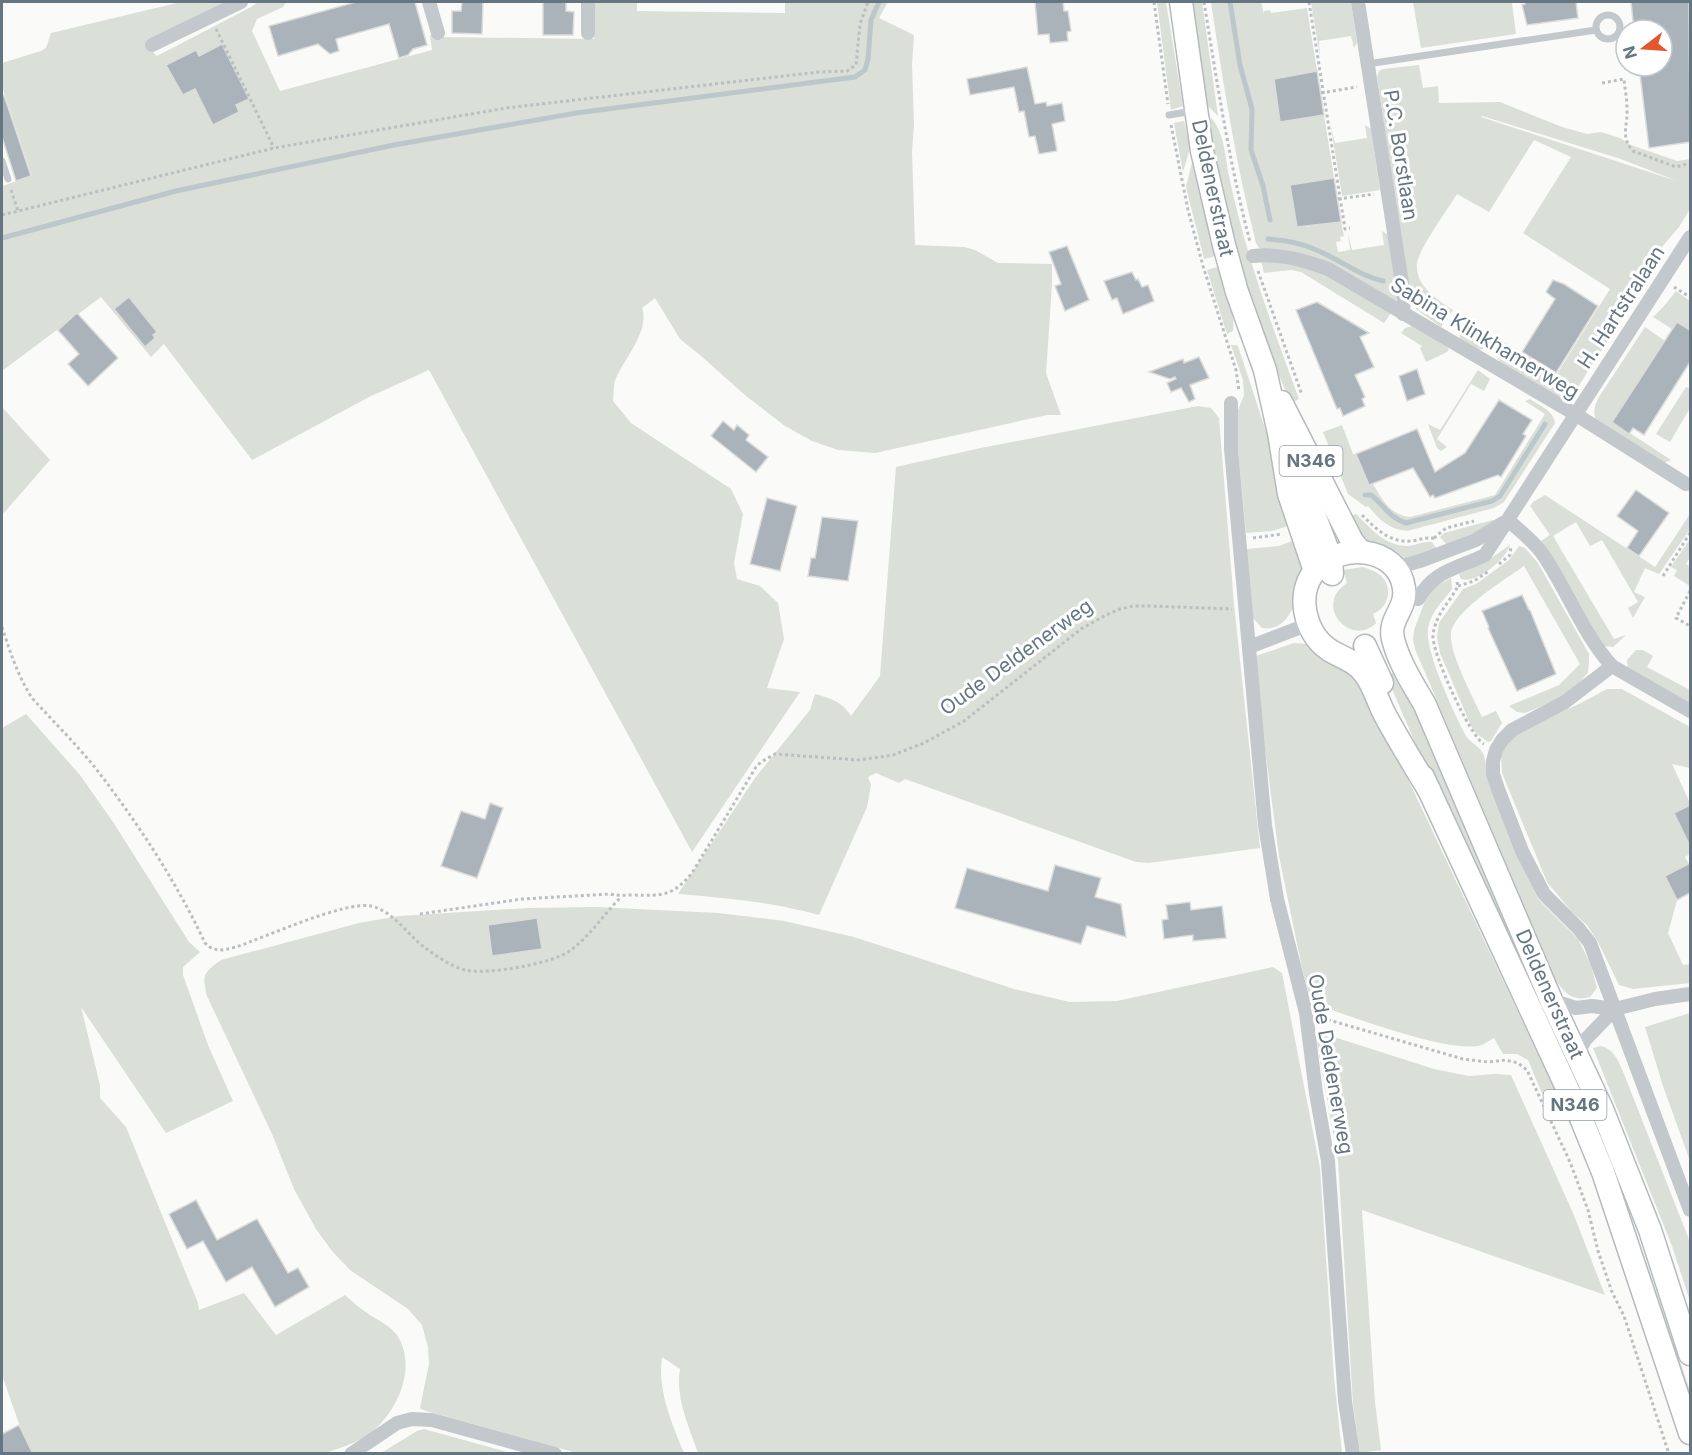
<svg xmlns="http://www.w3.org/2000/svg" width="1692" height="1455" viewBox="0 0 1692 1455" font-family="Inter,sans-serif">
<rect width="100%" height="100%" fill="#fafaf8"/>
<g fill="#dadfd7" fill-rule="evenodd">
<path d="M181,2H229L200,18L145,44L157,56L251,7L258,2H286L283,7L257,19L252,31L280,91L432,50L430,35L444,31V37L594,39L595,2H637V11L785,13V2H888L879,18L914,35L912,65L914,125L912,152L915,245L964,247L975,250L998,263L1052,264V285L1046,373L1061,415H1047L875,453L838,450L812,441L785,426L746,396L700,355L680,339L655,298L642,308C650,330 625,358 616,378C613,384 614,394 613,401L631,423L731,489L743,514L734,563L737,579L760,586L778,603L784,639L767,688L800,692L692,852L429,370L369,397L252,460L164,344L151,357L101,297L2,371V186L32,176L3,89H2V63L41,51L46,48L51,33Z"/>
<polygon points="1157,2 1166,2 1183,106 1171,110"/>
<polygon points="1190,2 1202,2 1218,116 1205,103"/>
<path d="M1211,2H1261L1264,14V11L1270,10L1271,13L1307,8L1317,71L1281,77V80L1275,82L1274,78L1281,122L1324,115L1334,178L1290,185L1297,228L1298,225L1304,224L1305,227L1341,222L1344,236L1340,237L1341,241L1336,242L1338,252L1350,250L1348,234L1352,250L1384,245L1382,231L1388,235L1398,297L1395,302L1374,291L1259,248L1256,243C1236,164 1223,83 1211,2Z"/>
<polygon points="1311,2 1351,2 1357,43 1354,48 1351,36 1319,41 1320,57"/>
<polygon points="1413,2 1518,2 1512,3 1516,34 1421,48"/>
<path d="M1419,65L1423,88L1438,86L1439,103L1500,102L1562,127L1587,134L1601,132L1620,138L1631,145L1677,161L1690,159V209L1679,227L1649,262L1636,285L1629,307L1571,398H1561L1500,363L1498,358L1505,343L1557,374L1610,289L1523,233L1571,157L1534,140L1489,212L1457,194C1448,209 1418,250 1417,264C1415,286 1438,300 1453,310L1441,327L1416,309L1408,281L1377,77L1379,71L1383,69ZM1482,116L1621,159L1677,181L1481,117Z"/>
<path d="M1206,114C1224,125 1225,156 1229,176C1245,253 1272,326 1299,399L1291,403C1249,311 1225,213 1206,114Z"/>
<polygon points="1184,121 1190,148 1183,172 1174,123"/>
<polygon points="1365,125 1371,129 1380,190 1342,196 1331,127 1335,143 1367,138"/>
<polygon points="1192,163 1215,254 1213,257 1204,259 1186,187"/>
<polygon points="1261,260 1309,265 1391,313 1384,323 1301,272 1291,270 1264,273"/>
<path d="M1217,267C1224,277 1236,319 1233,331L1227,334L1207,270Z"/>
<polygon points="1676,291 1690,301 1690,330 1677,322 1672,329 1653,317 1665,305"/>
<polygon points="1466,320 1491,335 1483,349 1478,350 1460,339 1459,332"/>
<polygon points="1413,326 1446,346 1449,349 1447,352 1426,362 1420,348 1422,346 1401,333 1405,328"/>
<path d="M1645,327L1665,341L1613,422L1671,460L1664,463L1596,421C1593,411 1594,406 1599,397Z"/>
<polygon points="1231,345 1236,345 1238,346 1279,471 1291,525 1272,531 1246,533 1235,418 1244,395 1243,380"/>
<polygon points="1478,370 1490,379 1484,391 1471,384 1437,439 1447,447 1441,451 1437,448 1428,424 1440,430"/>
<polygon points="1686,387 1690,389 1690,408 1670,442 1656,434"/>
<path d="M1530,399C1540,406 1553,410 1555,423L1504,502L1494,508L1407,531C1388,529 1380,520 1368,506L1366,507L1348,494L1323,432L1342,425L1353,454H1356L1369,485L1373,484C1382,499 1390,515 1410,517L1495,495L1545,414L1525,401Z"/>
<path d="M1198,406L1211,408L1219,418L1234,604L1260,848L1149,863L1136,862L905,779L899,783L876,773L868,777L871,785L867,807L819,915C773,902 726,898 678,894L755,778L810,710L815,694C830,698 843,702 851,716L880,676L896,467L976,449Z"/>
<polygon points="2,407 50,460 2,515"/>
<polygon points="1545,495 1655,567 1690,514 1690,529 1659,574 1645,568 1634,592 1645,597 1633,618 1628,608 1638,602 1602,540 1590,546 1576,522 1553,536 1614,639 1626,635 1613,647 1603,646 1599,642 1541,541 1550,535 1530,506 1533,502"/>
<path d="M1356,514C1372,529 1384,546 1408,546C1417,545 1424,541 1432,542L1437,549L1404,560L1369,547L1347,518Z"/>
<polygon points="1493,520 1495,521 1486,528 1447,545 1440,537 1444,533"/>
<path d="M1297,539C1299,545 1304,553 1305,561C1306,566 1303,574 1302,579C1297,599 1289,633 1262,628L1251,616L1246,549L1279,546Z"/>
<polygon points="1690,539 1690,557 1686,564 1690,567 1690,586 1674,576 1677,570 1671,567"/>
<path d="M1510,545C1506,559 1477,584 1461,579L1459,574L1487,561Z"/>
<path d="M1519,546L1525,548L1538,563L1589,654V661L1588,672L1582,680L1562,698L1525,713L1517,712L1509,706L1559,685L1580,664L1524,566C1506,579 1451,612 1451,635C1450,655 1473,697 1482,717L1496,711L1502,723L1491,741L1488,742L1477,734L1472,728L1440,653L1437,637L1439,623L1463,589L1476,584L1509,560Z"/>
<path d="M1363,567C1369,569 1375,571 1380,575C1394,588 1389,607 1373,614L1376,623C1352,648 1312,606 1347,583L1343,570Z"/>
<path d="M1451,578L1452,589C1443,601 1431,612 1428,628C1424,650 1455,715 1466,736C1471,744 1481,746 1484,756C1487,766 1487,777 1490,787L1538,899L1578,939L1591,965L1597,988L1590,997C1573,1002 1564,993 1555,979L1415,649L1413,640L1414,630L1425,601L1433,588Z"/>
<path d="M1294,643L1308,644L1362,682L1561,1103L1548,1108L1528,1060L1517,1054H1503L1494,1038C1490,1040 1486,1043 1482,1045C1451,1055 1345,1014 1311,1003L1302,968L1279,856L1253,657Z"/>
<polygon points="1636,650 1643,650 1653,656 1647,667 1690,690 1690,705 1628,670 1627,660"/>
<polygon points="1398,671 1608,1151 1690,1391 1690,1407 1431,780 1386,675"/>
<polygon points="1607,689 1622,689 1690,727 1690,768 1672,764 1690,803 1690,805 1674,814 1690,846 1690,854 1685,857 1689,864 1665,876 1677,900 1668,933 1683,965 1690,964 1690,983 1633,989 1619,985 1598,942 1587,925 1572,912 1547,882 1502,773 1501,755 1507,741 1523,728 1577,705"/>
<path d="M26,714L80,775L113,822L189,942L200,952L183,967V975L208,1045L233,1101L166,1133L81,1007L100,1085V1098L126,1127L198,1303L199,1310L244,1293L276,1335L345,1295C351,1300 357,1306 363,1310C373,1318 390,1325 397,1335C417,1366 399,1409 373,1431C358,1443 340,1448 322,1454L23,1453L31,1449L18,1421L2,1375V728Z"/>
<path d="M597,907L718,913L784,921L854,937L1014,989L1070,1002L1117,1001L1273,967L1282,973L1320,1168L1334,1378L1342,1453H698C689,1427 675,1397 680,1369L662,1357C657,1390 672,1423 684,1453H577L423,1410L420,1408L429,1364L428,1347L422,1325L408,1309L350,1270L332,1251L316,1229L294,1189L272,1134L207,996C202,975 203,973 221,960L359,923L399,916L528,908Z"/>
<polygon points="1690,1013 1690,1161 1663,1086 1645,1027"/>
<polygon points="1322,1036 1334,1037 1434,1069 1469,1076 1494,1074 1511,1075 1573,1213 1605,1295 1362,1210 1375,1402 1381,1450 1360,1453 1353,1404 1338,1161 1316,1038"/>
<path d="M1601,1046C1615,1050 1619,1062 1624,1074L1690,1242V1301L1672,1246L1593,1048Z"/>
<polygon points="424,1429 511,1453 381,1453 417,1431"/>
</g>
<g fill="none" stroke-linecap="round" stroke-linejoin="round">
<g stroke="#bbc7cb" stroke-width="5">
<polyline points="1230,2 1240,65 1252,109 1251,150 1263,186 1270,220"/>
<polyline points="2,238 176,191 394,145 576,113 855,77 865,70 868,59 871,20 879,2"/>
<path d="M1268,239C1284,240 1299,242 1314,249C1338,258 1357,275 1383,281"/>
<path d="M1365,495H1371C1384,505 1389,518 1406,523L1492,501L1500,496L1545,424"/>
</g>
</g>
<g fill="#aab3b9" stroke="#dcdcda" stroke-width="1.5">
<polygon points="356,2 415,2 427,45 413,49 408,55 399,58 389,24 336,39 339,51 330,54 318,44 278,56 269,26"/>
<polygon points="462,2 483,2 482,34 452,33 452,11 461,11"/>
<polygon points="543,2 566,2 566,11 574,12 573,35 543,35"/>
<polygon points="1035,2 1063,2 1064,11 1068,11 1071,31 1067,32 1068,41 1050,43 1049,34 1038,35"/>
<polygon points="1524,2 1576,2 1578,18 1527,25 1522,5 1525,4"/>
<polygon points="1631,2 1689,2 1690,142 1649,148 1639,66 1662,66 1662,30 1634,30"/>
<polygon points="222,44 249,99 236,105 239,112 213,125 195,89 183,95 166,65 196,50 199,56"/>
<polygon points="1027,67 1035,104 1046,102 1047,106 1062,103 1065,121 1052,124 1057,151 1039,154 1035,136 1029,137 1024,111 1019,112 1014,87 970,95 967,79"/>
<polygon points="1317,71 1324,115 1280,122 1274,79"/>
<polygon points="4,95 31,176 16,181 2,137 2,96"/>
<polygon points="1334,178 1341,222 1297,227 1290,185"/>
<polygon points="1067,246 1089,300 1065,311 1055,286 1061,284 1049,252"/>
<polygon points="1132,272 1136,280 1138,279 1142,287 1148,285 1154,301 1123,314 1117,298 1112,300 1104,281"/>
<polygon points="1553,280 1564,284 1598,306 1556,373 1522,352 1555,299 1546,292"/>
<polygon points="129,297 157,332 153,335 155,338 145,347 114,309"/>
<polygon points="1317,302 1369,333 1360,337 1374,367 1355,375 1365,397 1362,399 1365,406 1343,416 1340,408 1337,409 1296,310"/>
<polygon points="77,313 118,358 88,386 68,364 79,354 58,330"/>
<polygon points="1677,322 1690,330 1690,362 1644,435 1633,428 1629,434 1612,422"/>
<polygon points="1199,357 1209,378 1190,385 1195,399 1189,402 1181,388 1171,392 1167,383 1176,379 1175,377 1170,379 1149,372 1183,359 1184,363"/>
<polygon points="1417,369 1425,394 1407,401 1399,376"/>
<polygon points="1499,400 1532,420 1523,434 1526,436 1501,477 1498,475 1435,498 1433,495 1430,497 1413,468 1369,485 1356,454 1417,429 1435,472 1465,453"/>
<polygon points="723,421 734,430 737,425 749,435 746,440 768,457 756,472 711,436"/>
<polygon points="1636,490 1669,513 1639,556 1627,548 1638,531 1617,516"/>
<polygon points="767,498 797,506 780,571 750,564"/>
<polygon points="822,517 858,521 848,581 808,576 811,558 815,558"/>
<polygon points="1522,595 1529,610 1530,610 1556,674 1517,691 1488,628 1489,627 1482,611"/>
<polygon points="490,803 503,808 477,878 441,866 461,811 485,819"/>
<polygon points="1690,805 1690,846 1674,813"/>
<polygon points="1690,863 1690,893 1677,900 1665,876"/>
<polygon points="1055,865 1101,878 1095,897 1121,904 1126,937 1087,926 1081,944 955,908 967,868 1048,891"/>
<polygon points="1190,902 1191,910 1222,906 1226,938 1193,941 1193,935 1164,939 1162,920 1168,919 1166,905"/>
<polygon points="537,918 542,949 492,956 488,925"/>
<polygon points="196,1200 217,1240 257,1219 288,1273 298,1268 309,1287 275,1307 252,1267 226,1282 203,1241 187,1249 169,1214"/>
<polygon points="19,1425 33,1454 2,1454 2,1434"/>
</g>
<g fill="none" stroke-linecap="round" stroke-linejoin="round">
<defs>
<g id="primary">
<polyline points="1181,2 1202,151 1224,245 1237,292 1265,370 1279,433 1289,494 1315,571"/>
<polyline points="1281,402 1352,541 1360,551"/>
<polyline points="1295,464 1331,559 1332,574"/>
<polyline points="1365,646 1382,683"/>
<polyline points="1423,777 1581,1118 1603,1172 1690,1433"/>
<path d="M1429,790C1414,765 1399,741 1385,715C1378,702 1374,686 1365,674C1355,660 1341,658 1328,649C1305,633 1296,595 1314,572C1338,541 1398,546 1404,588C1407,610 1388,618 1393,639C1399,663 1413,684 1425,705L1551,1000L1602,1109L1650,1230L1690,1354"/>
</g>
</defs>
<use href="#primary" stroke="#b5babe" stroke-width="25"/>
<g stroke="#bbbfc2" stroke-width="3" stroke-dasharray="3 3" stroke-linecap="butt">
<polyline points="1154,2 1168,104"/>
<path d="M1204,2C1217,82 1229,162 1250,242"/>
<polyline points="1309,2 1345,229 1350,228"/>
<polyline points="216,29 274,148"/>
<path d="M1602,83L1624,79C1625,89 1627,99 1627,109C1628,125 1620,137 1633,151L1676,167L1690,163"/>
<polyline points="1321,93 1357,87"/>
<polyline points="1171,125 1188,210 1203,266 1236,370 1239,391"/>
<polyline points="11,190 18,211"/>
<polyline points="1338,199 1374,194"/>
<polyline points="2,215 274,148 506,108 819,72 847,71 856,65 860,24 868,2"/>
<polyline points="1258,271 1302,395"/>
<polyline points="1674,287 1690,297"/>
<path d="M1362,515C1376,529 1390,543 1412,541C1420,540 1427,536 1435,539"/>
<polyline points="1253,538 1282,534"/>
<polyline points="1434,538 1446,528 1474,521"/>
<polyline points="1499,564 1510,555 1511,546"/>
<polyline points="1663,576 1690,533"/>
<path d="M1457,582L1458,586C1448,605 1436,613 1433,635C1431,651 1470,737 1484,744"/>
<polyline points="1458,586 1474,581 1489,571"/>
<polyline points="1690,591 1676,618 1690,626"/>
<path d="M2,627C10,652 18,676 32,698C52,720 74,742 93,765C136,820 176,881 205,943C214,953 224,950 236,947C266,937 344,901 371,906C393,911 408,935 425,948C437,956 450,966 465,970C487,975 553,964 571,950C590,936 604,914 621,897"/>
<path d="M420,914L522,899L610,894C619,896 625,895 633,895C662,896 673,896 692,873L756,767L761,762L775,754L859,760L893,755L924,743L964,721L1081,629L1106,615L1120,609L1133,606H1150L1232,609"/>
<polyline points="1322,1018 1463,1059 1488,1062 1506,1060 1518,1063 1527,1070 1570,1162 1588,1210 1598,1251 1612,1292 1624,1316 1669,1454"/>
</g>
<g stroke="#c3c8cc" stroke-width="7">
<circle cx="1608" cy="27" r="12"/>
<polyline points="1367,64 1596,30"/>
<polyline points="1169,115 1193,111"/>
<polyline points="2,161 8,179"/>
</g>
<g stroke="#c3c8cc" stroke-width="14">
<polyline points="429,2 438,33"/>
<polyline points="1358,2 1404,296 1403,314"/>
<polyline points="588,33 588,2"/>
<polyline points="152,45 241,2"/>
<path d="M1253,256C1280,253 1303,260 1328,269L1575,414L1686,484"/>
<polyline points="1231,403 1231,449 1265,825 1277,899 1306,1013 1316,1093 1328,1161 1345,1401 1353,1454"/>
<path d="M1508,520C1520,531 1535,542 1544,556C1568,592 1583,634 1612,666L1690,711"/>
<polyline points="1396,568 1423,560 1476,540 1503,523"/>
<path d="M1418,599C1434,570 1457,569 1485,555L1690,237"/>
<polyline points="1249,647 1309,624"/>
<polyline points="1612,666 1565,702 1512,730 1502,740 1496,750 1493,761 1493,774 1498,789 1522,851 1544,894 1579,929 1590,943 1690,1210"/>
<polyline points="1551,1000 1576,1008 1592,1006 1615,1009 1655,999 1690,994"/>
<polyline points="1577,1055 1585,1040 1615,1009"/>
<polyline points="351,1454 397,1423 412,1419 432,1420 555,1454"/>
</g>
<use href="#primary" stroke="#fff" stroke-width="22"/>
</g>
<g text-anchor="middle" stroke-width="6" stroke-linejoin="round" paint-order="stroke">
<g fill="#fff" stroke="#939fa8" stroke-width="1.5">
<rect x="1279.5" y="446" width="63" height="30" rx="4.5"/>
<rect x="1543.5" y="1090" width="63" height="30" rx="4.5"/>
</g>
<g font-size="18" font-weight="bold" fill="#657683">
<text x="1311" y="467">N346</text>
<text x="1575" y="1111">N346</text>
</g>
<g font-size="20" fill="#657683" stroke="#fff">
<text transform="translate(1401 155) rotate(81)" y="7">P.C. Borstlaan</text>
<text transform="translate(1213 188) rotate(78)" y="7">Deldenerstraat</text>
<text transform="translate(1621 307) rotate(-57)" y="7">H. Hartstralaan</text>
<text transform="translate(1485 338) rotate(31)" y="7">Sabina Klinkhamerweg</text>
<text transform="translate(1016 657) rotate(-36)" y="7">Oude Deldenerweg</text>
<text transform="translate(1550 994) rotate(66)" y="7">Deldenerstraat</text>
<text transform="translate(1331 1064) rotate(80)" y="7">Oude Deldenerweg</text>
</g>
</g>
<rect width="1692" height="1455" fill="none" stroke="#657683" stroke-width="6"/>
<g transform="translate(1644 48) rotate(253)"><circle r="28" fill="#ffffff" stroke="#c1c8cd" stroke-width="1.5"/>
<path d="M0-4.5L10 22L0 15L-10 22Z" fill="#e4572e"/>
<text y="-9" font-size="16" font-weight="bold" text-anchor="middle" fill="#657683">N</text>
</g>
</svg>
